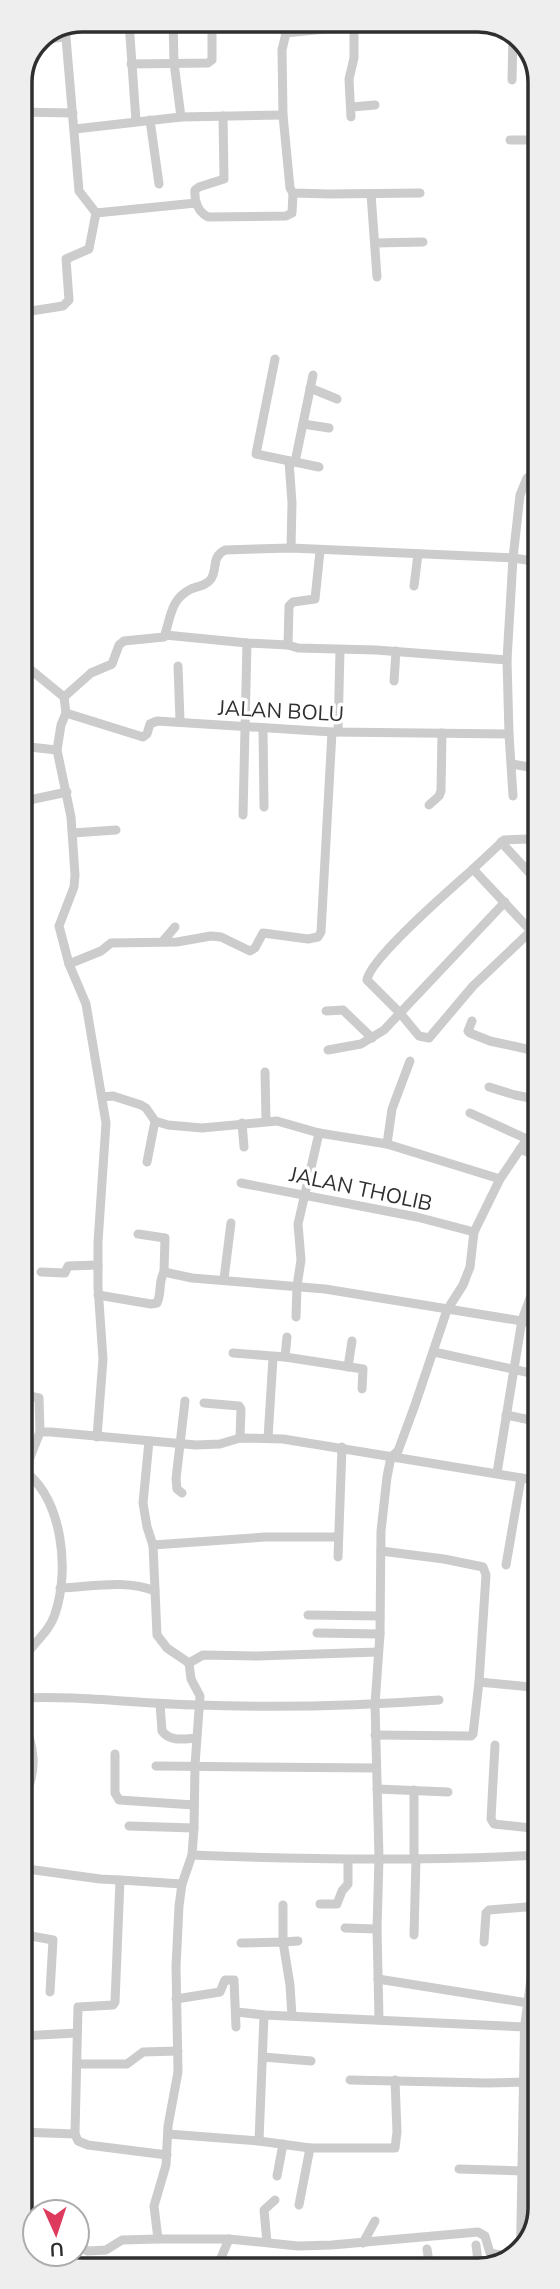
<svg xmlns="http://www.w3.org/2000/svg" width="560" height="2289" viewBox="0 0 560 2289" font-family="'Nunito Sans',sans-serif">
<rect width="100%" height="100%" fill="#fff"/>
<g fill="#e7ebdd">
<polygon points="541,1964 541,2069 530,2068 538,1966"/>
<polygon points="523,2188 541,2188 541,2208 536,2221 525,2221"/>
</g>
<g fill="none" stroke-linecap="round" stroke-linejoin="round">
<g stroke="#ccc" stroke-width="9">
<polyline points="173,19 174,63 181,117"/>
<polyline points="280,19 281,28 286,33"/>
<polyline points="355,20 354,26 286,33 282,50 283,115 290,188 293,193 330,194 420,193"/>
<polyline points="129,22 136,121"/>
<polyline points="37,40 65,37"/>
<polyline points="131,64 208,63 212,60 212,26"/>
<polyline points="512,80 513,32"/>
<polyline points="352,107 375,105"/>
<polyline points="19,112 73,113"/>
<path d="M223,116L224,179L199,187L195,190C194,201 198,212 208,217L286,216L292,213L293,193"/>
<polyline points="351,117 349,79 354,58 354,26"/>
<polyline points="150,120 159,184"/>
<polyline points="75,129 181,117 283,115"/>
<polyline points="510,140 540,140"/>
<polyline points="371,194 377,277"/>
<polyline points="96,213 196,203"/>
<polyline points="375,243 423,242"/>
<path d="M19,355C22,341 21,321 31,311L63,306L69,300L66,259L89,249L96,213L79,191L65,26"/>
<polyline points="275,359 256,454 319,467"/>
<polyline points="310,388 337,399"/>
<polyline points="19,401 19,421"/>
<polyline points="303,424 329,428"/>
<polyline points="289,461 292,503 291,548"/>
<polyline points="295,462 313,375"/>
<polyline points="414,586 418,554"/>
<polyline points="165,635 247,643 288,645 298,648 376,650 507,660"/>
<polyline points="288,645 289,606 293,602 315,599 320,551"/>
<polyline points="20,661 64,697 66,713 61,725 57,750 71,817 75,875 74,887 59,926 69,964 86,1004 106,1123 98,1242 98,1287 103,1359 97,1437"/>
<polyline points="178,666 180,721"/>
<polyline points="394,681 396,651"/>
<path d="M64,697L91,673L112,664L119,645L124,641L164,637C171,618 170,599 191,589C198,586 206,586 211,579C218,568 211,557 225,550L291,548L513,558L540,562"/>
<polyline points="66,713 143,737 147,734 150,724 157,721 332,732 509,734"/>
<polyline points="263,728 264,807"/>
<polyline points="338,732 340,650"/>
<polyline points="20,746 57,750"/>
<polyline points="512,764 540,769"/>
<polyline points="513,796 509,734 507,660 513,558 520,495 527,478 540,470"/>
<polyline points="20,802 67,792"/>
<polyline points="429,805 439,796 441,791 442,733"/>
<polyline points="243,815 247,643"/>
<polyline points="73,833 116,830"/>
<polyline points="501,842 537,881"/>
<polyline points="473,869 504,840 528,839 540,841"/>
<polyline points="539,883 537,878 540,860"/>
<path d="M531,931L473,986L429,1038L419,1036L400,1013L367,980C370,958 453,887 473,869L531,931L540,932"/>
<polyline points="163,941 175,927"/>
<polyline points="69,964 101,951 111,943 177,942 211,936 221,937 250,951 255,948 263,933 308,939 318,937 321,932 332,732"/>
<polyline points="326,1011 343,1010 372,1038"/>
<polyline points="472,1021 468,1031 470,1033 490,1041 540,1052"/>
<polyline points="328,1050 361,1044 384,1030 505,902"/>
<polyline points="265,1072 266,1120"/>
<polyline points="489,1087 515,1095 540,1100"/>
<polyline points="102,1097 113,1096 141,1105 146,1108 155,1121 168,1125 202,1128 277,1121 319,1133 387,1144 500,1179"/>
<polyline points="470,1113 527,1139"/>
<polyline points="242,1123 244,1147"/>
<polyline points="387,1144 392,1109 410,1061"/>
<polyline points="520,1149 540,1157"/>
<polyline points="147,1162 155,1121"/>
<polyline points="241,1183 417,1217 474,1232"/>
<polyline points="138,1234 165,1238 164,1272"/>
<polyline points="41,1272 65,1273 68,1266 98,1265"/>
<polyline points="224,1279 231,1223"/>
<path d="M98,1295L151,1304L157,1303C162,1293 158,1282 164,1272L192,1278L325,1289L540,1324"/>
<polyline points="296,1317 297,1286 301,1260 298,1224 319,1133"/>
<polyline points="434,1352 540,1375"/>
<polyline points="233,1353 285,1357 363,1369 362,1389"/>
<polyline points="285,1357 287,1337"/>
<polyline points="348,1367 352,1341"/>
<polyline points="20,1394 39,1398 40,1432"/>
<polyline points="204,1403 239,1406 241,1409 240,1438"/>
<polyline points="506,1415 540,1422"/>
<polyline points="268,1438 273,1358"/>
<polyline points="149,1441 143,1503 147,1527 153,1545 157,1635 167,1648 189,1663"/>
<polyline points="25,1470 40,1432 51,1432 196,1445 220,1444 240,1438 283,1439 540,1481"/>
<polyline points="497,1473 522,1320 540,1271"/>
<polyline points="182,1493 177,1489 176,1479 185,1401"/>
<polyline points="153,1545 265,1537 338,1537"/>
<polyline points="381,1551 444,1559 483,1567 486,1575 479,1682"/>
<polyline points="338,1557 342,1447"/>
<polyline points="506,1565 521,1478"/>
<path d="M60,1588C91,1587 125,1579 155,1591"/>
<polyline points="308,1615 380,1616"/>
<polyline points="317,1633 380,1634"/>
<polyline points="378,1652 258,1656 203,1655 189,1663 191,1679 200,1696 195,1765 194,1828 192,1855 182,1884 179,1906 176,1967 178,2072 168,2126 166,2165 154,2206 158,2239 229,2239 298,2246 332,2245 478,2232 485,2236 490,2253 511,2257"/>
<path d="M20,1663C30,1646 49,1633 55,1614C70,1570 63,1498 22,1469"/>
<path d="M20,1698C79,1695 138,1704 197,1705C278,1708 358,1706 439,1700"/>
<path d="M160,1704L162,1731C170,1742 184,1739 196,1738"/>
<path d="M20,1714C35,1745 40,1773 20,1803"/>
<polyline points="375,1735 471,1736 473,1734 479,1682 540,1688"/>
<polyline points="495,1745 491,1819 494,1824 541,1829"/>
<polyline points="115,1754 115,1793 119,1800 194,1805"/>
<polyline points="156,1766 376,1768"/>
<polyline points="377,1789 448,1792"/>
<polyline points="129,1826 194,1828"/>
<path d="M192,1855C308,1860 424,1861 541,1855"/>
<polyline points="414,1859 414,1790"/>
<polyline points="20,1868 100,1879 120,1880"/>
<polyline points="320,1904 337,1904 342,1891 348,1884 348,1860"/>
<polyline points="283,1905 283,1942 298,1941"/>
<polyline points="345,1928 377,1929"/>
<polyline points="20,1934 53,1940 50,1992"/>
<polyline points="414,1935 416,1859"/>
<polyline points="484,1942 486,1913 489,1910 538,1906"/>
<polyline points="241,1943 283,1942 290,1985 292,2016"/>
<polyline points="378,1979 528,2003"/>
<polyline points="176,1999 220,1992 225,1980 234,1980 236,2027"/>
<polyline points="237,2012 264,2015 525,2027"/>
<polyline points="379,2020 377,1929 379,1858 375,1704 380,1634 381,1531 387,1477 391,1457 398,1451 415,1405 447,1310 463,1285 470,1267 474,1232 500,1179 527,1139 540,1125"/>
<polyline points="20,2036 77,2033"/>
<polyline points="263,2057 311,2061"/>
<polyline points="77,2064 127,2064 143,2052 178,2051"/>
<polyline points="350,2080 487,2083 525,2082"/>
<polyline points="20,2095 26,2099 27,2132"/>
<polyline points="20,2132 75,2134"/>
<polyline points="168,2134 259,2141 310,2148 395,2148 397,2132 395,2080"/>
<polyline points="259,2141 264,2015"/>
<polyline points="167,2155 88,2145 78,2141 75,2134 78,2007 113,2005 115,2002 120,1880 182,1884"/>
<polyline points="459,2169 522,2171"/>
<polyline points="277,2176 283,2144"/>
<polyline points="299,2205 310,2148"/>
<polyline points="20,2209 28,2234 35,2234"/>
<polyline points="77,2235 81,2248 88,2251 106,2250 122,2240 158,2239"/>
<polyline points="267,2242 264,2210 275,2200"/>
<polyline points="363,2243 375,2221"/>
<polyline points="476,2245 479,2269"/>
<polyline points="427,2249 430,2269"/>
<polyline points="220,2269 218,2265 229,2239"/>
</g>
<polyline stroke="#ccc" stroke-width="10" points="521,2251 525,2027 537,1939 541,1862"/>
</g>
<g text-anchor="middle" stroke-width="7" stroke-linejoin="round" paint-order="stroke">
<g font-size="21" fill="#2f2f2f" stroke="#fff">
<text transform="translate(281 711) rotate(3)" y="7">JALAN BOLU</text>
<text transform="translate(361 1189) rotate(12)" y="7">JALAN THOLIB</text>
</g>
</g>
<path d="M0 0H560V2289H0ZM82 32H478A50 50 0 0 1 528 82V2208A50 50 0 0 1 478 2258H82A50 50 0 0 1 32 2208V82A50 50 0 0 1 82 32Z" fill="#eee" fill-rule="evenodd"/>
<path fill="none" stroke="#2f2f2f" stroke-width="3.5" d="M82 32H478A50 50 0 0 1 528 82V2208A50 50 0 0 1 478 2258H82A50 50 0 0 1 32 2208V82A50 50 0 0 1 82 32Z"/>
<g transform="translate(56 2233) rotate(177)"><circle r="33" fill="#ffffff" stroke="#acacac" stroke-width="2"/>
<path d="M0-5L12 26L0 18L-12 26Z" fill="#dd3a5d"/>
<text y="-10" font-size="19" font-weight="bold" text-anchor="middle" fill="#2f2f2f">U</text>
</g>
</svg>
